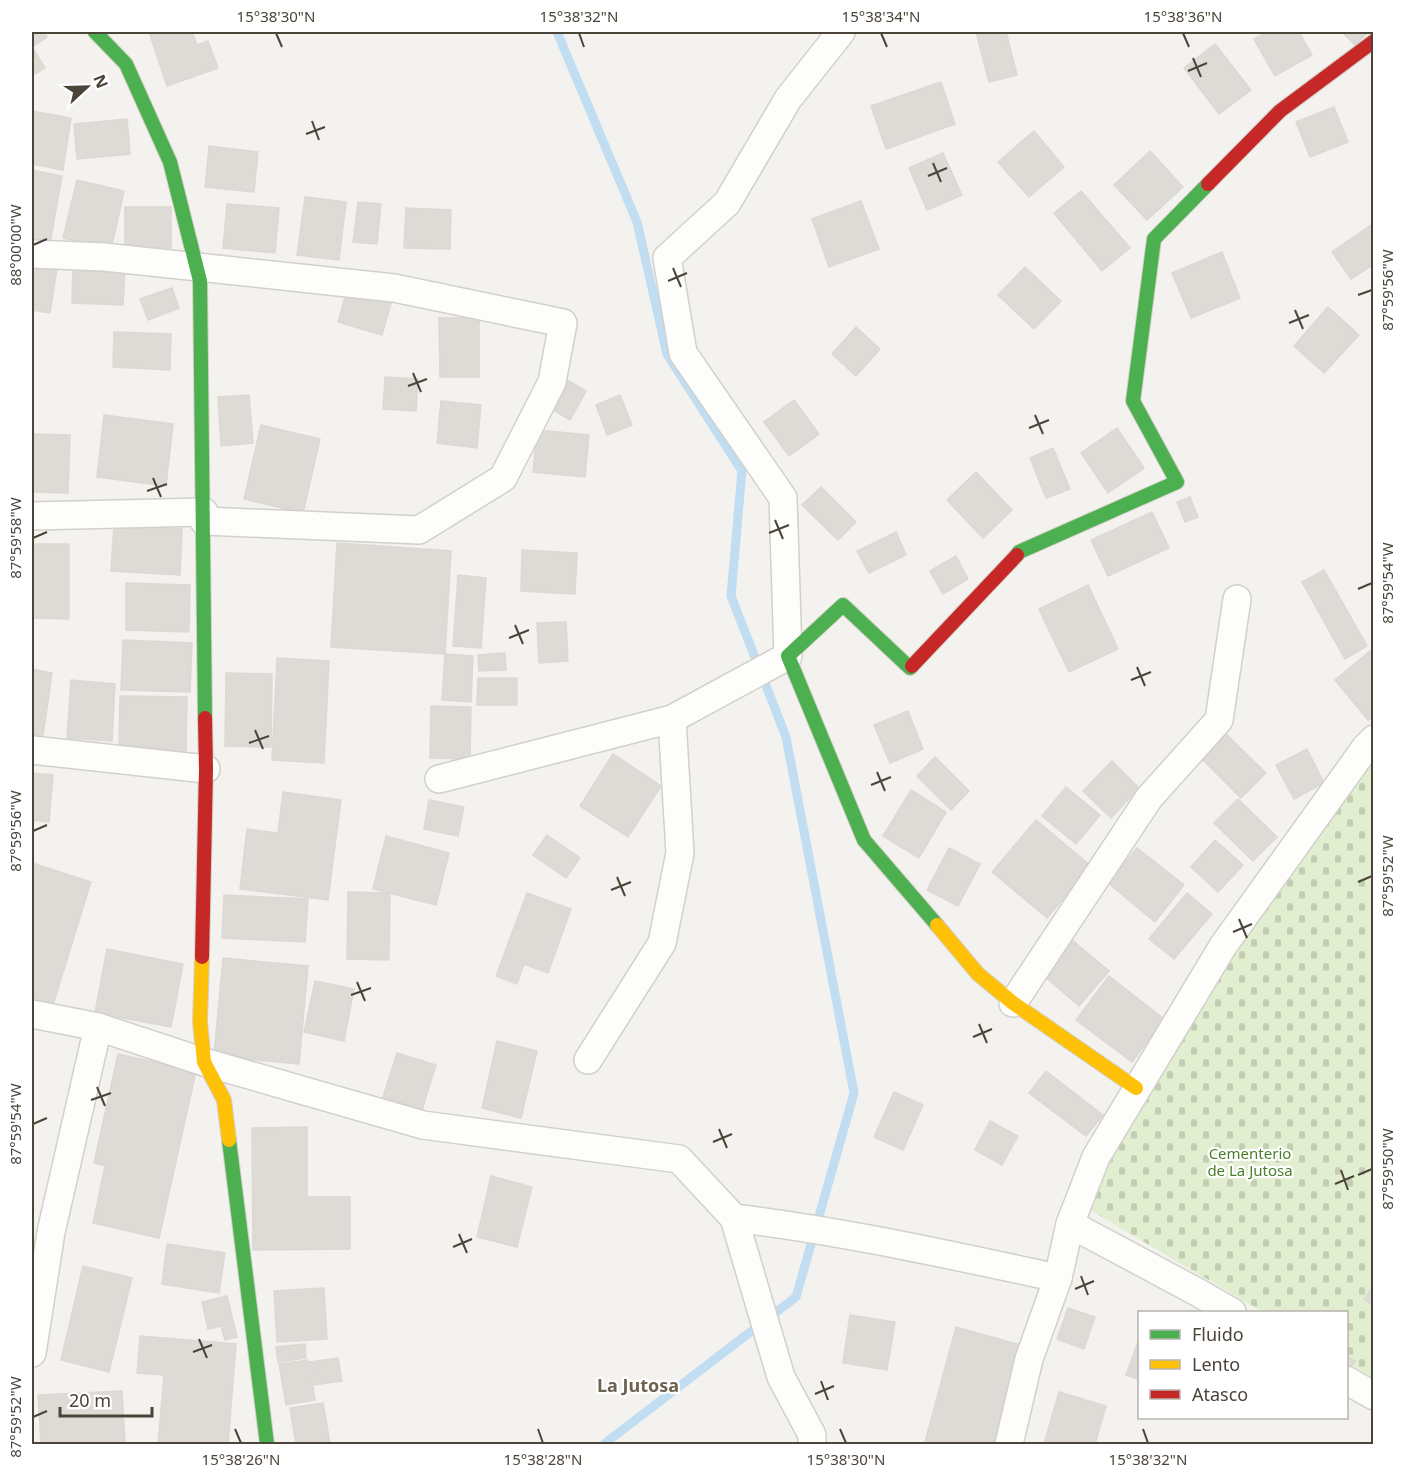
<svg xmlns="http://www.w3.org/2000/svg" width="1405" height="1476" viewBox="0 0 1405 1476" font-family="'Noto Sans',sans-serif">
<defs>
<pattern id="cemetery-stones" width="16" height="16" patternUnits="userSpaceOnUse" patternTransform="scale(1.5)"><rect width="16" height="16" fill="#e1eecf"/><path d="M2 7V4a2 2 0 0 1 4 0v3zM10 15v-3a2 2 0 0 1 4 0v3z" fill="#c3cdb2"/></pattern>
</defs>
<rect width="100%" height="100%" fill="#f4f2ee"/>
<polygon fill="url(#cemetery-stones)" points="1373,755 1373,1378 1347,1362 1346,1312 1263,1312 1088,1209 1108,1160 1235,947"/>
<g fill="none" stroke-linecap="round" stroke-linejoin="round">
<polyline stroke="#c0ddf1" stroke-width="9" points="557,32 637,222 667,354 742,471 731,596 786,737 854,1093 796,1297 604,1444"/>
</g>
<g fill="#dedbd6" stroke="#dcd9d4" stroke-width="1.5">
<polygon points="32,32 44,32 47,37 32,47"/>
<polygon points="149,32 192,32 197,45 208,41 218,68 167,86"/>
<polygon points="976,32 1006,32 1017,75 989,82"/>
<polygon points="1268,32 1299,32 1312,55 1275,76 1254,39"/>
<polygon points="1342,32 1368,32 1355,45"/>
<polygon points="1215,44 1251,90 1219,114 1184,68"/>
<polygon points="32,47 45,68 32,76"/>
<polygon points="941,82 955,124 886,149 871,106"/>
<polygon points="1334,107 1348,142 1310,157 1296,122"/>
<polygon points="32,111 71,118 63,170 32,164"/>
<polygon points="127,119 130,154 77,159 74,124"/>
<polygon points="1034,131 1064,167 1029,197 998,162"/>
<polygon points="209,146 258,152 254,192 205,187"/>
<polygon points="1150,151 1183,187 1147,220 1114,185"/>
<polygon points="943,153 962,195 927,210 909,168"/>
<polygon points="32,170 62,176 50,244 32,241"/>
<polygon points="77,180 124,191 111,250 63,238"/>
<polygon points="1081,191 1130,248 1102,271 1054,213"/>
<polygon points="305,197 346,202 339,260 297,255"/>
<polygon points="861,201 879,249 829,267 812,219"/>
<polygon points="358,202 381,204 377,244 353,242"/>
<polygon points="227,204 279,208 275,253 223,248"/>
<rect x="125" y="207" width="46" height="41"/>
<polygon points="406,208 451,210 450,249 404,248"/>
<polygon points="1374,223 1374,264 1351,279 1332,252"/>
<polygon points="1222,252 1240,298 1191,318 1172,273"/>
<polygon points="36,265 57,268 50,313 32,310 32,295"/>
<polygon points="73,265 125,268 123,305 72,303"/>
<polygon points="1025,267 1061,301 1034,329 998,295"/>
<polygon points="172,288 179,308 148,320 140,299"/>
<polygon points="347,290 391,303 382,335 338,322"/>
<polygon points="1328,307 1359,335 1324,373 1294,346"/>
<polygon points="439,318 479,318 479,377 440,377"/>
<polygon points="856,327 880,349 856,376 832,354"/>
<polygon points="114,332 171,334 170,370 113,367"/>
<polygon points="385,377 418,379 416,411 383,409"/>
<polygon points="564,378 586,391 570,420 548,407"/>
<polygon points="249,395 253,443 221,446 218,397"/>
<polygon points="620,395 632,425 607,435 596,405"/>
<polygon points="794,400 819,434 789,456 764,422"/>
<polygon points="441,401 481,405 477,448 437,443"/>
<polygon points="104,415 173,424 166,486 97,477"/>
<polygon points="261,425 320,439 303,513 244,499"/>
<polygon points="1117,428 1144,468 1108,493 1081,453"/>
<polygon points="537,430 589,435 585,477 533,472"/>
<polygon points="32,434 70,435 68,493 32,492"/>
<polygon points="1053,448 1070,489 1046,498 1030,458"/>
<polygon points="976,472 1012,510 983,538 947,500"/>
<polygon points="821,487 856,522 838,540 802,505"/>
<polygon points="1190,497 1198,517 1185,522 1177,502"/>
<polygon points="1152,512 1169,548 1108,576 1091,540"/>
<polygon points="114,525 182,529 180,575 111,571"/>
<polygon points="896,532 906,555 869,573 857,551"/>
<polygon points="337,543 451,551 445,654 331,647"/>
<polygon points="32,544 69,544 69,619 32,618"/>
<polygon points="522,550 577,553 575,594 521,591"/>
<polygon points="956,556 968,579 943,594 930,571"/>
<polygon points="1324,570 1367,646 1345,659 1302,582"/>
<polygon points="458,575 486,578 481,648 453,646"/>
<polygon points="126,583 190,585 189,632 126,630"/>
<polygon points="1088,585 1118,649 1069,672 1039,609"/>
<polygon points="566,622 568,661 539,663 537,623"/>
<polygon points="123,640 192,643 190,692 121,690"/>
<polygon points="1370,651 1374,656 1374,716 1368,720 1335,680"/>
<polygon points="505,653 506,670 479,671 478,655"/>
<polygon points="445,654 473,656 471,702 442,700"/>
<polygon points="277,658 329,661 324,763 272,760"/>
<polygon points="32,669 52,673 42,743 32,742"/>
<polygon points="226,673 272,674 271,747 225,746"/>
<polygon points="478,678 517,678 517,705 477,705"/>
<polygon points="71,680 115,684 112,741 67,738"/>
<polygon points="120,696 187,697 186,752 119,750"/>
<polygon points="431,706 471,707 470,759 430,758"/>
<polygon points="908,711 923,749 890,763 874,725"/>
<polygon points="1225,733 1266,773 1241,798 1200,757"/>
<polygon points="1307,749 1324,783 1294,799 1276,765"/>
<polygon points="613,754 661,786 628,837 580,806"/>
<polygon points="935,757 969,791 951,810 917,776"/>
<polygon points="1112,761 1139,788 1111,818 1083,791"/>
<polygon points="32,773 53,775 49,822 32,820"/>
<polygon points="1066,787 1100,815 1076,844 1042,816"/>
<polygon points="911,790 946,812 919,858 883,836"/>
<polygon points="283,792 341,800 328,900 240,889 247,829 278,833"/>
<polygon points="1238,799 1277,837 1253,861 1214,823"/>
<polygon points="429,800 464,807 458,836 424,829"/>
<polygon points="1036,820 1091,866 1047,918 992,872"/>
<polygon points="547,835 580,858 566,878 533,855"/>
<polygon points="386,836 449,853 436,905 373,889"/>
<polygon points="1215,840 1243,865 1218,892 1191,867"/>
<polygon points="949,848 980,864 958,906 927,890"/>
<polygon points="1137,848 1184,885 1155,922 1108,883"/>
<polygon points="32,863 91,882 52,1008 32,1001"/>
<polygon points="348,892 390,893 389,960 347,959"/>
<polygon points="527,893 571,909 548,973 524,964 517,984 496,976"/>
<polygon points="1187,893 1212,914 1174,959 1149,939"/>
<polygon points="224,895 308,899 305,942 222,938"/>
<polygon points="1072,940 1109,971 1079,1006 1043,975"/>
<polygon points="107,949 183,964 171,1027 95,1013"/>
<polygon points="223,958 308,966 299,1064 214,1056"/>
<polygon points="1109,976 1164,1019 1132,1062 1076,1020"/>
<polygon points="315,981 354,989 344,1041 304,1032"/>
<polygon points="497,1041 537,1051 521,1118 482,1108"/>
<polygon points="397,1053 436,1065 422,1110 383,1097"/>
<polygon points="118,1054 196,1071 159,1238 93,1223 105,1166 94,1163"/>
<polygon points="1046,1071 1103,1115 1086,1136 1029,1093"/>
<polygon points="894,1092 923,1105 903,1150 874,1137"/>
<polygon points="990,1121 1018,1136 1002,1165 975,1150"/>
<polygon points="307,1127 307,1197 350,1197 350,1249 253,1250 252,1128"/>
<polygon points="491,1176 532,1187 517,1247 477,1237"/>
<polygon points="167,1244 225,1253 219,1293 162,1284"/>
<polygon points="83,1266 132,1278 109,1372 61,1360"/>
<polygon points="1374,1286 1374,1306 1364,1299"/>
<polygon points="324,1288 327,1339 277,1342 274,1291"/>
<polygon points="227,1296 237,1337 225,1340 221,1326 208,1329 202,1302"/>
<polygon points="1068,1308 1095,1317 1084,1349 1057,1339"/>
<polygon points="850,1315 895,1322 887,1370 843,1363"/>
<polygon points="956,1327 1021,1345 994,1444 932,1444 925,1442"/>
<polygon points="140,1336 236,1344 228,1444 158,1444 164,1375 137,1373"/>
<polygon points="1140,1336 1140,1380 1126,1375"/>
<polygon points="305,1344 306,1358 278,1362 276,1347"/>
<polygon points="1346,1356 1355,1361 1346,1375"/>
<polygon points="338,1358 342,1381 314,1385 310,1362"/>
<polygon points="308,1360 315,1400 286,1405 279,1364"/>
<polygon points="122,1391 125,1444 41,1444 38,1395"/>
<polygon points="1059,1392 1106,1406 1095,1444 1044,1444"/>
<polygon points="323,1403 330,1444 296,1444 290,1408"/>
</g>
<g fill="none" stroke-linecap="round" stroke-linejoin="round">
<defs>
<g id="street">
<polyline points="32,254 104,257 394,288 563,323 552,382 503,478 419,530 204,521"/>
<polyline points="32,516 204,512"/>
<polyline points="32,750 206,769"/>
<polyline points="439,779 672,719 788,656 783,498 683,353 667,258 727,203 788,99 841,32"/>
<polyline points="1013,1003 1149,798 1219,720 1237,599"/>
<polyline points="32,1014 98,1027 204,1062 423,1125 679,1159 734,1218 781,1377 812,1435 812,1444"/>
<polyline points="588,1060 662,943 680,853 672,719"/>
<path d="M734,1218C843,1231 950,1255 1058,1278"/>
<polyline points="1070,1224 1197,1292 1232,1312"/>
<polyline points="32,1353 51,1232 98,1027"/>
<polyline points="1346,1380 1374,1396"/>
<polyline points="1009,1444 1029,1359 1058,1278 1070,1224 1096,1157 1223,946 1366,747 1374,739"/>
</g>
<g id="fast">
<polyline points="95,32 126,64 170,162 200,281 205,718"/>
<polyline points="1017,555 1019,552 1177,482 1133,401 1154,239 1208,184"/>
<polyline points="912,666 910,668 843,605 788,656 864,840 937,925"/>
<polyline points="229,1140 267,1444"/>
</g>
<g id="slow">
<polyline points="937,925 978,974 1013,1003 1136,1088"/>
<polyline points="202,957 200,1022 204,1062 224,1100 229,1140"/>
</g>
<g id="jam">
<polyline points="1208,184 1280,111 1374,41"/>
<polyline points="912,666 1017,555"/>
<polyline points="202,957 206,769 205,718"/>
</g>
</defs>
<use href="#street" stroke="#d2d0cb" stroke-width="30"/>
<use href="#fast" stroke="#d3cfc5" stroke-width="16"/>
<use href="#slow" stroke="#d3cfc5" stroke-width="16"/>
<use href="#jam" stroke="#d3cfc5" stroke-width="16"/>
<use href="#street" stroke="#fdfdfc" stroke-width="27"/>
<use href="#fast" stroke="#4caf50" stroke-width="14"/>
<use href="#slow" stroke="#ffc107" stroke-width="14"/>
<use href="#jam" stroke="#c62828" stroke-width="14"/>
</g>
<path fill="none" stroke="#4b4439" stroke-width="2" d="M276,33L282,47M579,33L584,47M881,33L887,47M1183,33L1189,47M1193,58L1201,77M1188,71L1207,63M312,121L319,140M306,134L325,127M933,163L941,182M928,176L947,168M33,245L47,239M673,268L681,287M668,281L687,273M1358,295L1372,290M1295,310L1303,329M1289,323L1309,315M413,373L421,392M408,386L427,379M1035,415L1043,434M1029,428L1049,420M153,478L161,497M147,491L167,484M775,520L783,539M769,533L789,525M33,538L47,532M1358,589L1372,583M515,625L523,644M509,638L529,630M1137,667L1145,686M1131,680L1151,672M255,730L263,749M249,743L269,736M877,772L885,791M871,785L891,777M33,831L47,825M617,877L625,896M1358,882L1372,876M611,890L631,882M1239,919L1247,938M1233,932L1252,924M357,982L365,1001M351,995L371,988M979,1024L987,1043M973,1037L992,1029M97,1087L105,1106M91,1100L111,1093M33,1124L47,1118M719,1129L727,1148M713,1142L732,1134M1341,1170L1348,1190M1358,1175L1372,1169M1335,1184L1354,1176M459,1234L467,1253M453,1247L472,1239M1081,1276L1088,1295M1075,1289L1094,1281M199,1339L207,1358M193,1352L212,1345M821,1381L828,1400M815,1394L834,1386M33,1417L47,1411M235,1429L241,1443M538,1429L543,1443M840,1429L846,1443M1143,1429L1148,1443"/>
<g text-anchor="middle" stroke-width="4.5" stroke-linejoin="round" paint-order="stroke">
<g font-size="15" fill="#4a7f2a" stroke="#fff">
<text x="1250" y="1159">Cementerio<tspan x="1250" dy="17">de La Jutosa</tspan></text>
</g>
<g font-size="18" font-weight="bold" fill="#6e6250" stroke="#fff">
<text x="638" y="1392">La Jutosa</text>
</g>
</g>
<rect width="1405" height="1476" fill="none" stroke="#ffffff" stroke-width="66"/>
<rect x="1138" y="1311" width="210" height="108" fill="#ffffff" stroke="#b7b4b0" stroke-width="1.5"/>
<rect x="1150" y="1330" width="30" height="9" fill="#4caf50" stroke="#b7b4b0" stroke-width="1.5"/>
<text x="1192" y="1341" font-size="18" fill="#4b4439">Fluido</text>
<rect x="1150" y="1360" width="30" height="9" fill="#ffc107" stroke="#b7b4b0" stroke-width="1.5"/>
<text x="1192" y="1371" font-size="18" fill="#4b4439">Lento</text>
<rect x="1150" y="1390" width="30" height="9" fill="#c62828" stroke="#b7b4b0" stroke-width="1.5"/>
<text x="1192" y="1401" font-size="18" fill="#4b4439">Atasco</text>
<g transform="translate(87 87) rotate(68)" stroke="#ffffff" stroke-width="4.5" paint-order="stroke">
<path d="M0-4.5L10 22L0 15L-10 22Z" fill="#4b4439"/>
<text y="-9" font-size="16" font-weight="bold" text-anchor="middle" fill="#4b4439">N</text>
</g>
<path d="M60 1407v9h92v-9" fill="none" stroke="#4b4439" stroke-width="3"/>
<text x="69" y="1407" font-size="18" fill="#4b4439" stroke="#ffffff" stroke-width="4.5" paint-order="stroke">20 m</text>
<rect x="33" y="33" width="1339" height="1410" fill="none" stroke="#4b4439" stroke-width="2"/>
<g font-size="15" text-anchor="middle" fill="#4b4439">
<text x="276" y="22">15°38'30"N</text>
<text x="579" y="22">15°38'32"N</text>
<text x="881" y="22">15°38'34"N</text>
<text x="1183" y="22">15°38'36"N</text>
<text transform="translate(16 245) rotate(-90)" y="5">88°00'00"W</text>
<text transform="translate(1388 290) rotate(-90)" y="5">87°59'56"W</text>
<text transform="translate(16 538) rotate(-90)" y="5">87°59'58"W</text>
<text transform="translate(1388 583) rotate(-90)" y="5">87°59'54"W</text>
<text transform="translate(16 831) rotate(-90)" y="5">87°59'56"W</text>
<text transform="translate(1388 876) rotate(-90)" y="5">87°59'52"W</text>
<text transform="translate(16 1124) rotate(-90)" y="5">87°59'54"W</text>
<text transform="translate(1388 1169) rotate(-90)" y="5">87°59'50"W</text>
<text transform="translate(16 1417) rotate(-90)" y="5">87°59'52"W</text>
<text x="241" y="1465">15°38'26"N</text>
<text x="543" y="1465">15°38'28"N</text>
<text x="846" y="1465">15°38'30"N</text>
<text x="1148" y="1465">15°38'32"N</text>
</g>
</svg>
